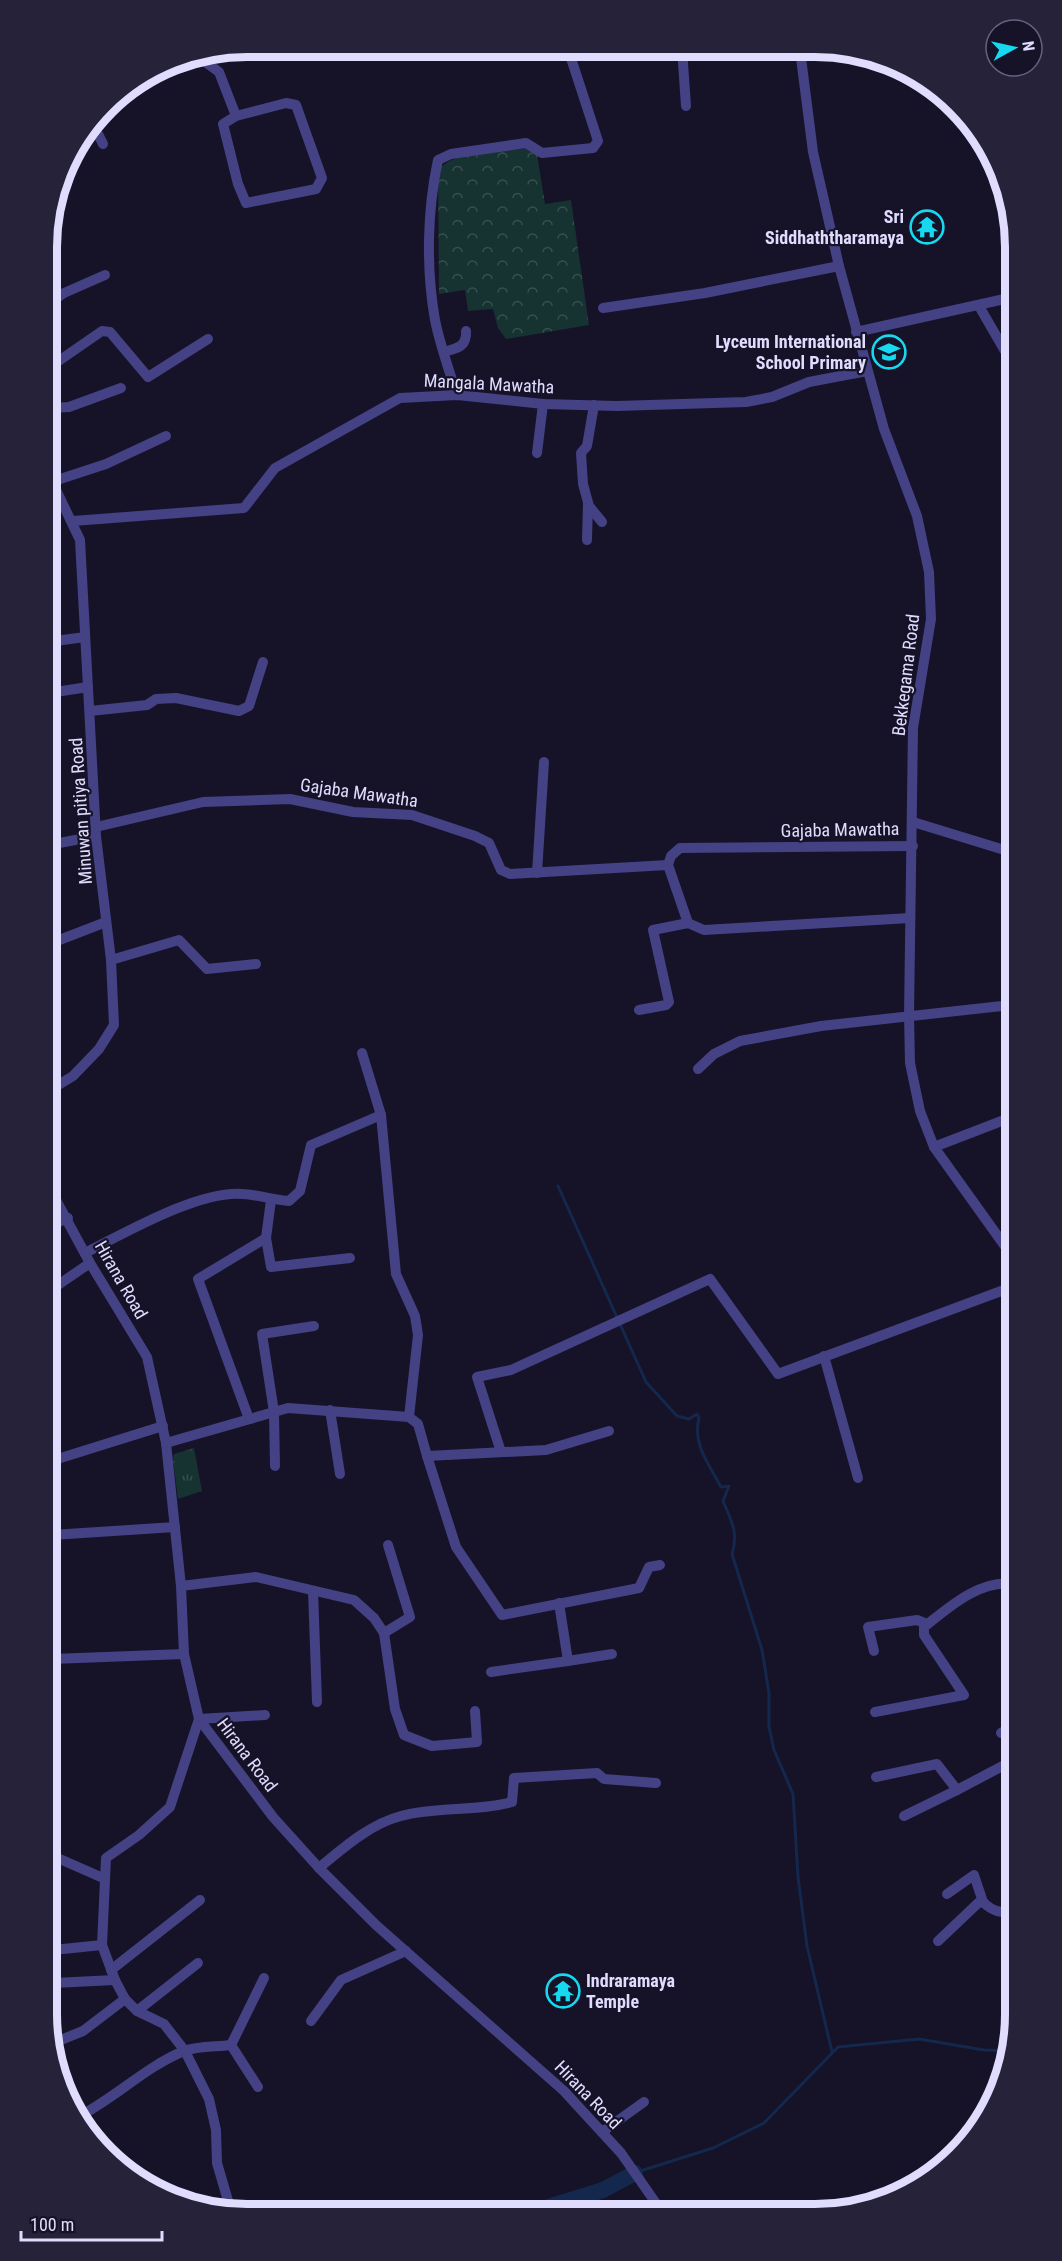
<svg xmlns="http://www.w3.org/2000/svg" width="1062" height="2261" viewBox="0 0 1062 2261" font-family="'Roboto Condensed',sans-serif">
<defs>
<pattern id="grass-tufts" width="24" height="20" patternUnits="userSpaceOnUse" patternTransform="scale(1.5)"><rect width="24" height="20" fill="#163231"/><path d="M3 7l-1-3M5 7V3M7 7l1-3M15 17l-1-3M17 17v-4M19 17l1-3" fill="none" stroke="#384f50"/></pattern>
<pattern id="forest-crowns" width="20" height="18" patternUnits="userSpaceOnUse" patternTransform="scale(1.5)"><rect width="20" height="18" fill="#163231"/><path d="M2 6a3 3 0 1 1 6 0M12 15a3 3 0 1 1 6 0" fill="none" stroke="#384f50"/></pattern>
</defs>
<rect width="100%" height="100%" fill="#161228"/>
<polygon fill="url(#grass-tufts)" points="194,1448 202,1491 178,1499 173,1459 174,1454"/>
<path fill="url(#forest-crowns)" d="M536,148L545,204L571,200L589,325L506,339L498,328L493,309L468,311L465,290L439,294L438,171C452,149 510,151 536,148Z"/>
<g fill="none" stroke-linecap="round" stroke-linejoin="round">
<g stroke="#13284c" stroke-width="3">
<path d="M558,1186L646,1382L677,1416L689,1419L697,1414L699,1418C692,1444 709,1464 721,1487L729,1486L723,1501C731,1520 739,1533 732,1554L762,1650L769,1693V1727L774,1750L793,1794L798,1877L807,1946L832,2052"/>
<polyline points="637,2172 713,2148 764,2123 838,2047 919,2039 984,2050 1010,2051"/>
</g>
<polyline stroke="#13284c" stroke-width="16" points="542,2209 603,2190 635,2173"/>
<g stroke="#444184" stroke-width="10">
<polyline points="682,49 686,106"/>
<polyline points="800,50 813,152 839,266 884,429 917,516 929,572 931,619 913,728 909,1015 910,1063 920,1111 934,1147 1012,1256"/>
<polyline points="197,56 219,72 236,116"/>
<polygon points="286,103 296,105 322,178 316,189 246,203 238,184 223,124 236,116"/>
<polyline points="93,124 103,144"/>
<polyline points="47,305 64,293 105,275"/>
<polyline points="979,306 1009,358"/>
<polyline points="603,308 705,293 839,266"/>
<polyline points="856,332 1009,298"/>
<path d="M444,352C457,348 467,347 466,331"/>
<polyline points="47,369 102,331 110,332 148,377 208,339"/>
<path d="M457,395C449,370 440,345 435,320C426,269 427,211 438,160L451,154L526,143L542,153L593,148L598,141L568,49"/>
<polyline points="594,405 587,446 581,453 583,484 589,506 602,522"/>
<polyline points="48,408 69,407 121,388"/>
<polyline points="537,453 543,404"/>
<polyline points="48,473 80,540 96,836 111,960 114,1025 99,1049 73,1076 50,1090"/>
<polyline points="51,482 106,464 166,436"/>
<polyline points="73,521 244,508 275,468 400,398 457,395 543,404 617,406 746,402 772,397 809,382 867,371"/>
<polyline points="587,540 588,503"/>
<polyline points="48,642 85,637"/>
<polyline points="49,693 88,687"/>
<polyline points="90,711 147,705 156,699 176,698 239,711 249,706 263,662"/>
<polyline points="913,822 1011,852"/>
<polyline points="96,827 203,802 290,799 353,812 412,815 475,836 489,843 501,870 510,874 668,865"/>
<polyline points="49,845 96,836"/>
<polyline points="537,873 544,762"/>
<polyline points="688,923 668,865 671,856 680,848 913,846"/>
<polyline points="49,944 106,922"/>
<polyline points="111,960 179,940 207,969 256,964"/>
<polyline points="639,1010 666,1005 669,1002 653,930 688,923 704,930 910,918"/>
<polyline points="362,1053 381,1115"/>
<polyline points="698,1069 714,1054 740,1041 821,1026 1011,1005"/>
<polyline points="934,1147 1012,1117"/>
<polyline points="50,1189 90,1263 147,1357 166,1443 181,1586 184,1654 199,1719 273,1817 319,1868 376,1925 564,2091 621,2153 660,2209"/>
<polyline points="271,1200 266,1238 271,1267 350,1258"/>
<polyline points="50,1226 68,1218"/>
<path d="M85,1253C125,1233 199,1190 243,1194C259,1195 274,1200 289,1201L300,1191L311,1145L381,1115L396,1274L415,1316L418,1335L409,1417"/>
<polyline points="51,1294 58,1285 90,1263"/>
<polyline points="824,1356 858,1478"/>
<polyline points="330,1410 340,1474"/>
<polyline points="249,1419 198,1279 266,1238"/>
<polyline points="166,1443 288,1408 409,1417 418,1424 427,1456 546,1450 609,1431"/>
<polyline points="501,1452 477,1377 511,1370 710,1279 778,1374 1012,1287"/>
<polyline points="427,1456 456,1547 502,1615 639,1588 649,1567 660,1565"/>
<polyline points="51,1461 163,1426"/>
<polyline points="275,1466 274,1412 262,1334 314,1326"/>
<polyline points="52,1535 175,1527"/>
<polyline points="181,1586 256,1577 354,1600 374,1618 384,1633 395,1709 404,1735 432,1746 477,1742 475,1711"/>
<polyline points="313,1591 317,1702"/>
<polyline points="384,1633 410,1617 388,1545"/>
<polyline points="874,1651 868,1627 917,1620 927,1624"/>
<polyline points="52,1659 184,1654"/>
<polyline points="568,1661 612,1654"/>
<polyline points="491,1672 568,1661 559,1603"/>
<path d="M875,1712L964,1695L924,1635V1627C948,1608 980,1579 1013,1584"/>
<polyline points="1001,1733 1014,1726"/>
<polyline points="876,1777 937,1764 957,1790 1014,1760"/>
<polyline points="904,1816 957,1790"/>
<polyline points="53,1856 103,1878"/>
<path d="M319,1868C343,1848 370,1824 401,1816C437,1806 477,1812 512,1802L514,1778L597,1773L604,1779L656,1783"/>
<polyline points="947,1894 974,1875 983,1902"/>
<path d="M938,1941L978,1903L983,1902C993,1912 1001,1913 1015,1912"/>
<polyline points="53,1950 102,1945"/>
<polyline points="111,1970 200,1900"/>
<polyline points="53,1983 115,1980"/>
<polyline points="137,2011 198,1963"/>
<polyline points="311,2021 341,1980 406,1951"/>
<polyline points="53,2043 83,2031 125,1999"/>
<polyline points="258,2087 231,2045 264,1978"/>
<path d="M76,2118C114,2099 145,2067 184,2051C198,2046 216,2047 231,2045"/>
<polyline points="602,2132 644,2102"/>
<polyline points="231,2211 217,2163 216,2130 209,2099 185,2051 164,2024 137,2011 125,1999 115,1980 102,1945 106,1858 139,1835 170,1807 199,1719 265,1715"/>
</g>
</g>
<defs>
<symbol id="temple-ring" viewBox="-11 -11 22 22"><circle r="9.5" fill="#161228" stroke="#16d8ef" stroke-width="1.5"/><path d="M0-6L5-2H3V0L6.5 2.5H4V6H1.5V3h-3V6H-4V2.5H-6.5L-3 0V-2H-5Z" fill="#16d8ef"/></symbol>
<symbol id="school-ring" viewBox="-11 -11 22 22"><circle r="9.5" fill="#161228" stroke="#16d8ef" stroke-width="1.5"/><path d="M0-5L7-2L0 1L-7-2ZM-4 1L0 2.5L4 1V4Q0 6-4 4Z" fill="#16d8ef"/></symbol>
</defs>
<g fill-rule="evenodd">
<use href="#temple-ring" x="908" y="208" width="38" height="38"/>
<use href="#school-ring" x="870" y="333" width="38" height="38"/>
<use href="#temple-ring" x="544" y="1972" width="38" height="38"/>
</g>
<g text-anchor="middle" stroke-width="4.5" stroke-linejoin="round" paint-order="stroke">
<g font-size="18" font-weight="bold" fill="#e0dcfd" stroke="#161228" text-anchor="end">
<text x="904" y="223">Sri<tspan x="904" dy="21">Siddhaththaramaya</tspan></text>
<text x="866" y="348">Lyceum International<tspan x="866" dy="21">School Primary</tspan></text>
<text x="586" y="1987" text-anchor="start">Indraramaya<tspan x="586" dy="21">Temple</tspan></text>
</g>
<g font-size="18" fill="#e0dcfd" stroke="#161228">
<text transform="translate(489 384) rotate(3)" y="6">Mangala Mawatha</text>
<text transform="translate(906 675) rotate(-83)" y="6">Bekkegama Road</text>
<text transform="translate(359 793) rotate(8)" y="6">Gajaba Mawatha</text>
<text transform="translate(81 811) rotate(-94)" y="6">Minuwan pitiya Road</text>
<text transform="translate(840 830) rotate(-1)" y="6">Gajaba Mawatha</text>
<text transform="translate(121 1280) rotate(60)" y="6">Hirana Road</text>
<text transform="translate(247 1755) rotate(53)" y="6">Hirana Road</text>
<text transform="translate(588 2095) rotate(46)" y="6">Hirana Road</text>
</g>
</g>
<path d="M0 0H1062V2261H0ZM247 57H815A190 190 0 0 1 1005 247V2014A190 190 0 0 1 815 2204H247A190 190 0 0 1 57 2014V247A190 190 0 0 1 247 57Z" fill="#262239" fill-rule="evenodd"/>
<path fill="none" stroke="#e0dcfd" stroke-width="8" d="M247 57H815A190 190 0 0 1 1005 247V2014A190 190 0 0 1 815 2204H247A190 190 0 0 1 57 2014V247A190 190 0 0 1 247 57Z"/>
<g transform="translate(1014 48) rotate(82)"><circle r="28" fill="#161228" stroke="#67637d" stroke-width="1.5"/>
<path d="M0-4.5L10 22L0 15L-10 22Z" fill="#16d8ef"/>
<text y="-9" font-size="16" font-weight="bold" text-anchor="middle" fill="#e0dcfd">N</text>
</g>
<path d="M21 2231v9h141v-9" fill="none" stroke="#e0dcfd" stroke-width="3"/>
<text x="30" y="2231" font-size="18" fill="#e0dcfd" stroke="#161228" stroke-width="4.5" paint-order="stroke">100 m</text>
</svg>
